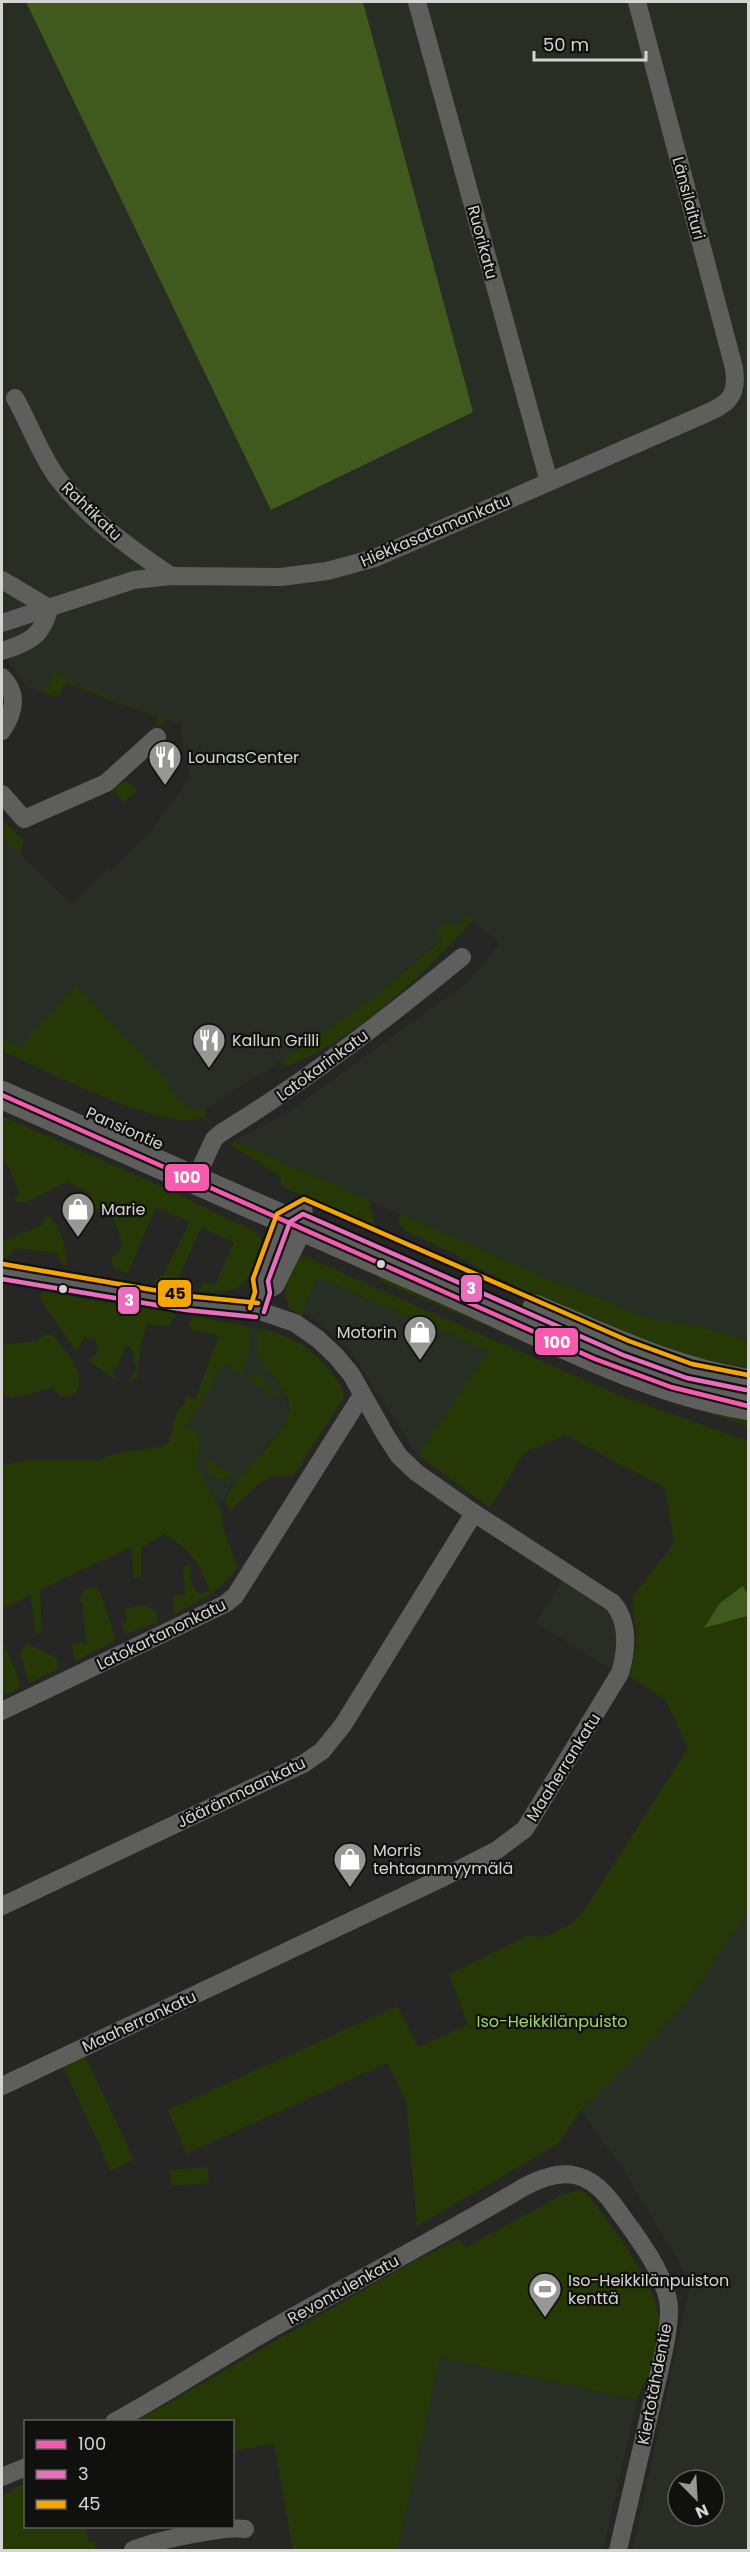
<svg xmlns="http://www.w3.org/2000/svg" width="750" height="2552" viewBox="0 0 750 2552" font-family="Poppins,sans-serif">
<rect width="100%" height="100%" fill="#262725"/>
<g fill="#292e25" fill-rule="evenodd">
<polygon points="2,2 26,2 272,510 473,412 363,2 748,2 748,1340 698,1326 649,1318 526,1269 234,1141 287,1113 469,981 500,944 467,915 454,929 446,922 443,938 374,997 317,1038 205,1109 177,1116 2,1038 2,837 72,905 108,869 111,871 153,828 190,778 180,729 183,725 63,679 57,696 43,693 26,686 2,653"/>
<polygon points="316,1278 489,1351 418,1455 350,1350 304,1309"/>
<polygon points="224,1322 260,1328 258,1333 271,1375 284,1389 289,1414 282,1430 263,1449 247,1472 231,1485 225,1500 218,1503 176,1439 195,1400"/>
<polygon points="563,1579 604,1606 611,1614 618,1631 616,1658 610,1669 536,1622"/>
<path d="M748,1911V2550H630L633,2549L691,2281L617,2160L581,2110L634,2059L687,2002ZM678,2480H714V2516H678Z"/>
<polygon points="439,2356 637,2400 603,2550 397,2550"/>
</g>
<g fill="#253806">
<polygon points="56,672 64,675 63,679 168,719 155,728 158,717 68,684 63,686 59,697 43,693"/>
<polygon points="127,781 137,790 125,802 111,789"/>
<polygon points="2,819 23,840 20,855 2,837"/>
<path d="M467,915L473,920C423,974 357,1040 287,1066L280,1062L374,997L443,939L436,932L446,921L454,928Z"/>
<path d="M76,985L167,1082L178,1100L194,1110L203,1108L206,1112L205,1117C167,1135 42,1068 2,1051V1038L21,1047Z"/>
<path d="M2,1116L156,1184L258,1233L262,1244C250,1286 240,1296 197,1291L204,1283L215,1285L234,1242L203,1228L199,1231L179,1278L183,1281V1287L153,1283L157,1276L163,1275L190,1222L156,1207L128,1273L114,1269L111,1256L120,1250L122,1241L109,1209L103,1211L102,1207L72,1219L69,1211L70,1207L91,1198L92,1194L67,1182L25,1203L16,1202L14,1197L20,1195L7,1163L2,1165Z"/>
<polygon points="234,1141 369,1200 376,1229 281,1186 280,1176 232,1146"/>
<polygon points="399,1213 526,1269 649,1318 698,1326 748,1340 748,1373 624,1338 531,1297 460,1257 407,1232 400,1226"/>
<path d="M49,1216C59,1225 69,1252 66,1265L62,1264L57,1253L15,1248L7,1258L2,1257V1242L43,1224L45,1217Z"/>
<polygon points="300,1254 621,1396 748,1441 748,1911 687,2002 634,2059 581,2110 558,2144 417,2226 406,2101 387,2063 186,2154 168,2110 397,2006 418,2047 468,2025 449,1974 527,1936 544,1937 572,1923 585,1909 688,1748 665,1700 629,1676 637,1643 632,1597 674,1543 665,1488 565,1435 524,1453 490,1508 418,1455 488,1351 317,1278 304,1308 307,1312 301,1316 288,1306 284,1286"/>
<polygon points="379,1276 748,1416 748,1426 624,1384 380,1281"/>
<polygon points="44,1292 175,1313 176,1316 168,1327 147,1324 141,1342 137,1379 128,1382 136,1370 132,1349 127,1345 124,1348 119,1366 114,1368 113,1373 117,1380 115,1380 88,1360 99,1351 94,1338 85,1337 76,1351 40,1299 41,1293"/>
<path d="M192,1316L247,1326C253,1340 249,1361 241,1373L223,1365L187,1427L200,1435L196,1467L221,1510L223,1527L237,1567C221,1592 200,1601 174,1614L173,1596L185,1595L183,1566H190C191,1577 189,1586 199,1594L210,1590C197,1561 191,1550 164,1534L141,1548V1578H134L131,1547L40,1590L42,1633H36L30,1595L2,1609V1465L27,1460H96L122,1452L160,1447L169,1442L176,1413L184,1405L186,1396L195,1400L219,1336L198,1330L193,1332L189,1325Z"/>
<path d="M260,1328C291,1335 316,1350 335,1377C340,1384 344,1389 344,1398L293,1476H273L261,1482L230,1511L225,1500C235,1475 288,1434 289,1411C291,1377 245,1368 260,1328Z"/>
<path d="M45,1334L53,1335C64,1351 88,1371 76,1392L67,1397L59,1396L53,1388L11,1398L2,1394V1345L36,1341Z"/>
<polygon points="257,1374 278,1394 277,1398 253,1382 251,1377"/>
<polygon points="205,1458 230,1473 233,1475 224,1480 213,1478 208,1470"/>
<polygon points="90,1588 97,1588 102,1597 116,1641 75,1661 72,1644 86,1642 82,1601 79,1601 84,1590"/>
<polygon points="145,1605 156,1610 157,1622 126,1634 121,1623 127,1620 123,1609"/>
<polygon points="2,1637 21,1686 2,1696"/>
<polygon points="27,1643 57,1658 58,1669 29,1683 20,1654"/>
<polygon points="85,2056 134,2160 111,2171 63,2066"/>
<polygon points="208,2167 209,2183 171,2186 170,2170"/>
<path d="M583,2189C607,2219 660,2286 659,2325C659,2339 655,2363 649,2375C645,2384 639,2391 637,2400L440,2357L397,2550H293L274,2444L233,2451L232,2422H135L407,2265L458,2239L466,2247L562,2195Z"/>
<polygon points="25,2483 26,2526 85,2527 89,2542 95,2541 95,2550 2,2550 2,2496"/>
</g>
<g fill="#405a1e">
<polygon points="26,2 363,2 473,412 271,510"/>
<polygon points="743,1586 748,1595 747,1616 704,1628 720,1603"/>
</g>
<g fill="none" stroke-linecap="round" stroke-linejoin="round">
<g stroke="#5e5e5d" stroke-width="18">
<polyline points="417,2 549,482"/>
<path d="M15,398C29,423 40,453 56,476C86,517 130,548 171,576"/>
<polyline points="2,580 49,608"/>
<path d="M2,623L134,580L171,576L281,577L327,571L375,558L698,417C724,405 739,401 734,368L637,2"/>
<path d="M2,651C28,643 43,636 49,608"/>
<path d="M2,677C19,694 14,713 2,731"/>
<polyline points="2,794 24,819 106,783 157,737"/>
<path d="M195,1180L214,1139L221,1133C306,1081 385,1020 462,957"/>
<path d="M2,1271L187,1303L257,1310L295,1323L318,1339L336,1356L351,1374L386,1436L399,1456L417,1473L474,1513L613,1603C629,1622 627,1650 620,1673L525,1829L497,1850L444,1877L2,2086"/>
<polyline points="257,1310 263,1292 260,1281 284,1217 303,1206 305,1226 275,1286 263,1292"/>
<polyline points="2,1711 225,1604 235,1596 362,1395"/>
<polyline points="2,1906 303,1764 322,1751 343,1725 474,1513"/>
<path d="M114,2422C171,2391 224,2355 280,2324C361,2278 443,2235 524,2187C562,2167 588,2169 614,2205C634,2233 661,2266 668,2300C673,2323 658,2375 653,2399C641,2449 630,2500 618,2550"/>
<polyline points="2,2477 26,2467"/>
<path d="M133,2550C152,2541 225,2526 245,2529"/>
</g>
<g stroke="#5e5f5d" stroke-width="28">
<path d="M2,1095C151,1160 300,1226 449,1292C546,1335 643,1389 748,1406"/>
<path d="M536,1309C606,1339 673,1371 748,1383"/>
</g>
<defs>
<polyline id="bus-1" points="2,1095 595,1359 671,1387 748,1406"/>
<g id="bus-2">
<polyline points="2,1279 186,1310 256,1317"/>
<polyline points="264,1312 270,1293 268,1281 290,1222 303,1214 623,1355 687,1378 746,1390"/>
</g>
<g id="bus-3">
<polyline points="3,1264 188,1296 258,1303"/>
<polyline points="250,1308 255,1292 253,1279 277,1214 304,1199 629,1341 692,1364 748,1375"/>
</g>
</defs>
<use href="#bus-1" stroke="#10110f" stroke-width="9"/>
<use href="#bus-2" stroke="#10110f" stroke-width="9"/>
<use href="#bus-3" stroke="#10110f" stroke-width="9"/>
<use href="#bus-1" stroke="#f75aaf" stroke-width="4.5"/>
<use href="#bus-2" stroke="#eb6dbe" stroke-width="4.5"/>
<use href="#bus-3" stroke="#f7a600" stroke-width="4.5"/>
</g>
<defs>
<symbol id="restaurant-pin" viewBox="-11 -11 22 30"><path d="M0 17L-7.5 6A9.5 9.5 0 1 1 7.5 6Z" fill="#979895" stroke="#10110f"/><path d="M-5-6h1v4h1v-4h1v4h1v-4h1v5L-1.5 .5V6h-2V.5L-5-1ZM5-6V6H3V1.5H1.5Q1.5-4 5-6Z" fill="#fff"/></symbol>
<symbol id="shop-pin" viewBox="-11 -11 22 30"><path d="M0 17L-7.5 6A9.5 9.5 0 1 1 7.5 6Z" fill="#979895" stroke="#10110f"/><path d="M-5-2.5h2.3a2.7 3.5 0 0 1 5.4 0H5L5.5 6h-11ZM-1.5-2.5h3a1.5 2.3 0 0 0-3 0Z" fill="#fff"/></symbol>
<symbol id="stadium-pin" viewBox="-11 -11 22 30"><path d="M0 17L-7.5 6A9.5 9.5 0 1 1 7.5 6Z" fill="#979895" stroke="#10110f"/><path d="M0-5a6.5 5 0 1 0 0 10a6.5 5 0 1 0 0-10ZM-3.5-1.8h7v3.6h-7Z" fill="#fff"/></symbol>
</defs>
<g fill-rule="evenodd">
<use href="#restaurant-pin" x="146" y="738" width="38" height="52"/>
<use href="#restaurant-pin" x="190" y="1021" width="38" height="52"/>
<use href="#shop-pin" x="59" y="1190" width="38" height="52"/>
<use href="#shop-pin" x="401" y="1313" width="38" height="52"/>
<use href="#shop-pin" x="331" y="1840" width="38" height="52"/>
<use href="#stadium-pin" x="526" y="2270" width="38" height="52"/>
</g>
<g fill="#d4d5d2" stroke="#10110f" stroke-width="2">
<circle cx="381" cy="1264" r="5"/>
<circle cx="63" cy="1289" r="5"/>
</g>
<g text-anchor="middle" stroke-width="4.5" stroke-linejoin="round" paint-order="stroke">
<g font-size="16" fill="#d4d5d2" stroke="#10110f">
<text transform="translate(689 198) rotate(75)" y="6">Länsilaituri</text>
<text transform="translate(483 242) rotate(75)" y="6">Ruorikatu</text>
<text transform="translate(92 511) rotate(44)" y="6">Rahtikatu</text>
<text transform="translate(435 530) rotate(-23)" y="6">Hiekkasatamankatu</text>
<text transform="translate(322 1065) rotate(-36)" y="6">Latokarinkatu</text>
<text transform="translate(125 1128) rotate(24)" y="6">Pansiontie</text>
<text transform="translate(161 1634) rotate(-26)" y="6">Latokartanonkatu</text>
<text transform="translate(563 1767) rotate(-58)" y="6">Maaherrankatu</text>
<text transform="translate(241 1792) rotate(-26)" y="6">Jääränmaankatu</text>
<text transform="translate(139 2021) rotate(-25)" y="6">Maaherrankatu</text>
<text transform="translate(343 2289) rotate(-29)" y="6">Revontulenkatu</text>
<text transform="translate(654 2384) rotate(-79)" y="6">Kiertotähdentie</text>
</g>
<g font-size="16" fill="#d4d5d2" stroke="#10110f" text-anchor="start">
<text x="188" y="763">LounasCenter</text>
<text x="232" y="1046">Kallun Grilli</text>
<text x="101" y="1215">Marie</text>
<text x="397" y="1338" text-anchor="end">Motorin</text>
<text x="373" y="1856">Morris<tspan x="373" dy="18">tehtaanmyymälä</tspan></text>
<text x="568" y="2286">Iso-Heikkilänpuiston<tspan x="568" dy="18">kenttä</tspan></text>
</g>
<g font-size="16" fill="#a2d462" stroke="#10110f">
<text x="552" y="2027">Iso-Heikkilänpuisto</text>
</g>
</g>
<g stroke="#10110f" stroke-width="2">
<rect x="164" y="1163" width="46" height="29" rx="6" fill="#f75aaf"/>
<rect x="460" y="1274" width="23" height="29" rx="6" fill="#eb6dbe"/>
<rect x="157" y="1279" width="35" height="29" rx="6" fill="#f7a600"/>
<rect x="117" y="1286" width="23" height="29" rx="6" fill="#eb6dbe"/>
<rect x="534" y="1327" width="45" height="29" rx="6" fill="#f75aaf"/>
</g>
<g font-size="16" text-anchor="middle" font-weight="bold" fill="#fff">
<text x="187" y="1183">100</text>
<text x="471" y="1294">3</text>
<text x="129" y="1306">3</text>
<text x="557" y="1348">100</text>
</g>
<g font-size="16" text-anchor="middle" font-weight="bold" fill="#111">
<text x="175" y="1299">45</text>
</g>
<rect width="750" height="2552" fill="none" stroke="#d4d5d2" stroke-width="6"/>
<rect x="24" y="2420" width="210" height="108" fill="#10110f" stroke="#5e5f5d" stroke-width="1.5"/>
<rect x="36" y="2440" width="30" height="9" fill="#f75aaf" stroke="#5e5f5d" stroke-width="1.5"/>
<text x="78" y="2450" font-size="18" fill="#d4d5d2">100</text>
<rect x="36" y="2470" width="30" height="9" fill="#eb6dbe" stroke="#5e5f5d" stroke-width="1.5"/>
<text x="78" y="2480" font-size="18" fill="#d4d5d2">3</text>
<rect x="36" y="2500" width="30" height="9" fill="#f7a600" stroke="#5e5f5d" stroke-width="1.5"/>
<text x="78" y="2510" font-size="18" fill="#d4d5d2">45</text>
<g transform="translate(696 2498) rotate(156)"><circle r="28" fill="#10110f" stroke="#5e5f5d" stroke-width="1.5"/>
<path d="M0-4.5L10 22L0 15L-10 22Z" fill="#979895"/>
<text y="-9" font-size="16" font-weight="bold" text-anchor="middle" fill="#d4d5d2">N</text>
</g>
<path d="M534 51v9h112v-9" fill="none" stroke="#d4d5d2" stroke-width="3"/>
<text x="543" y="51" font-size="18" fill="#d4d5d2" stroke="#10110f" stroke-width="4.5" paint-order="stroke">50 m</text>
</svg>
